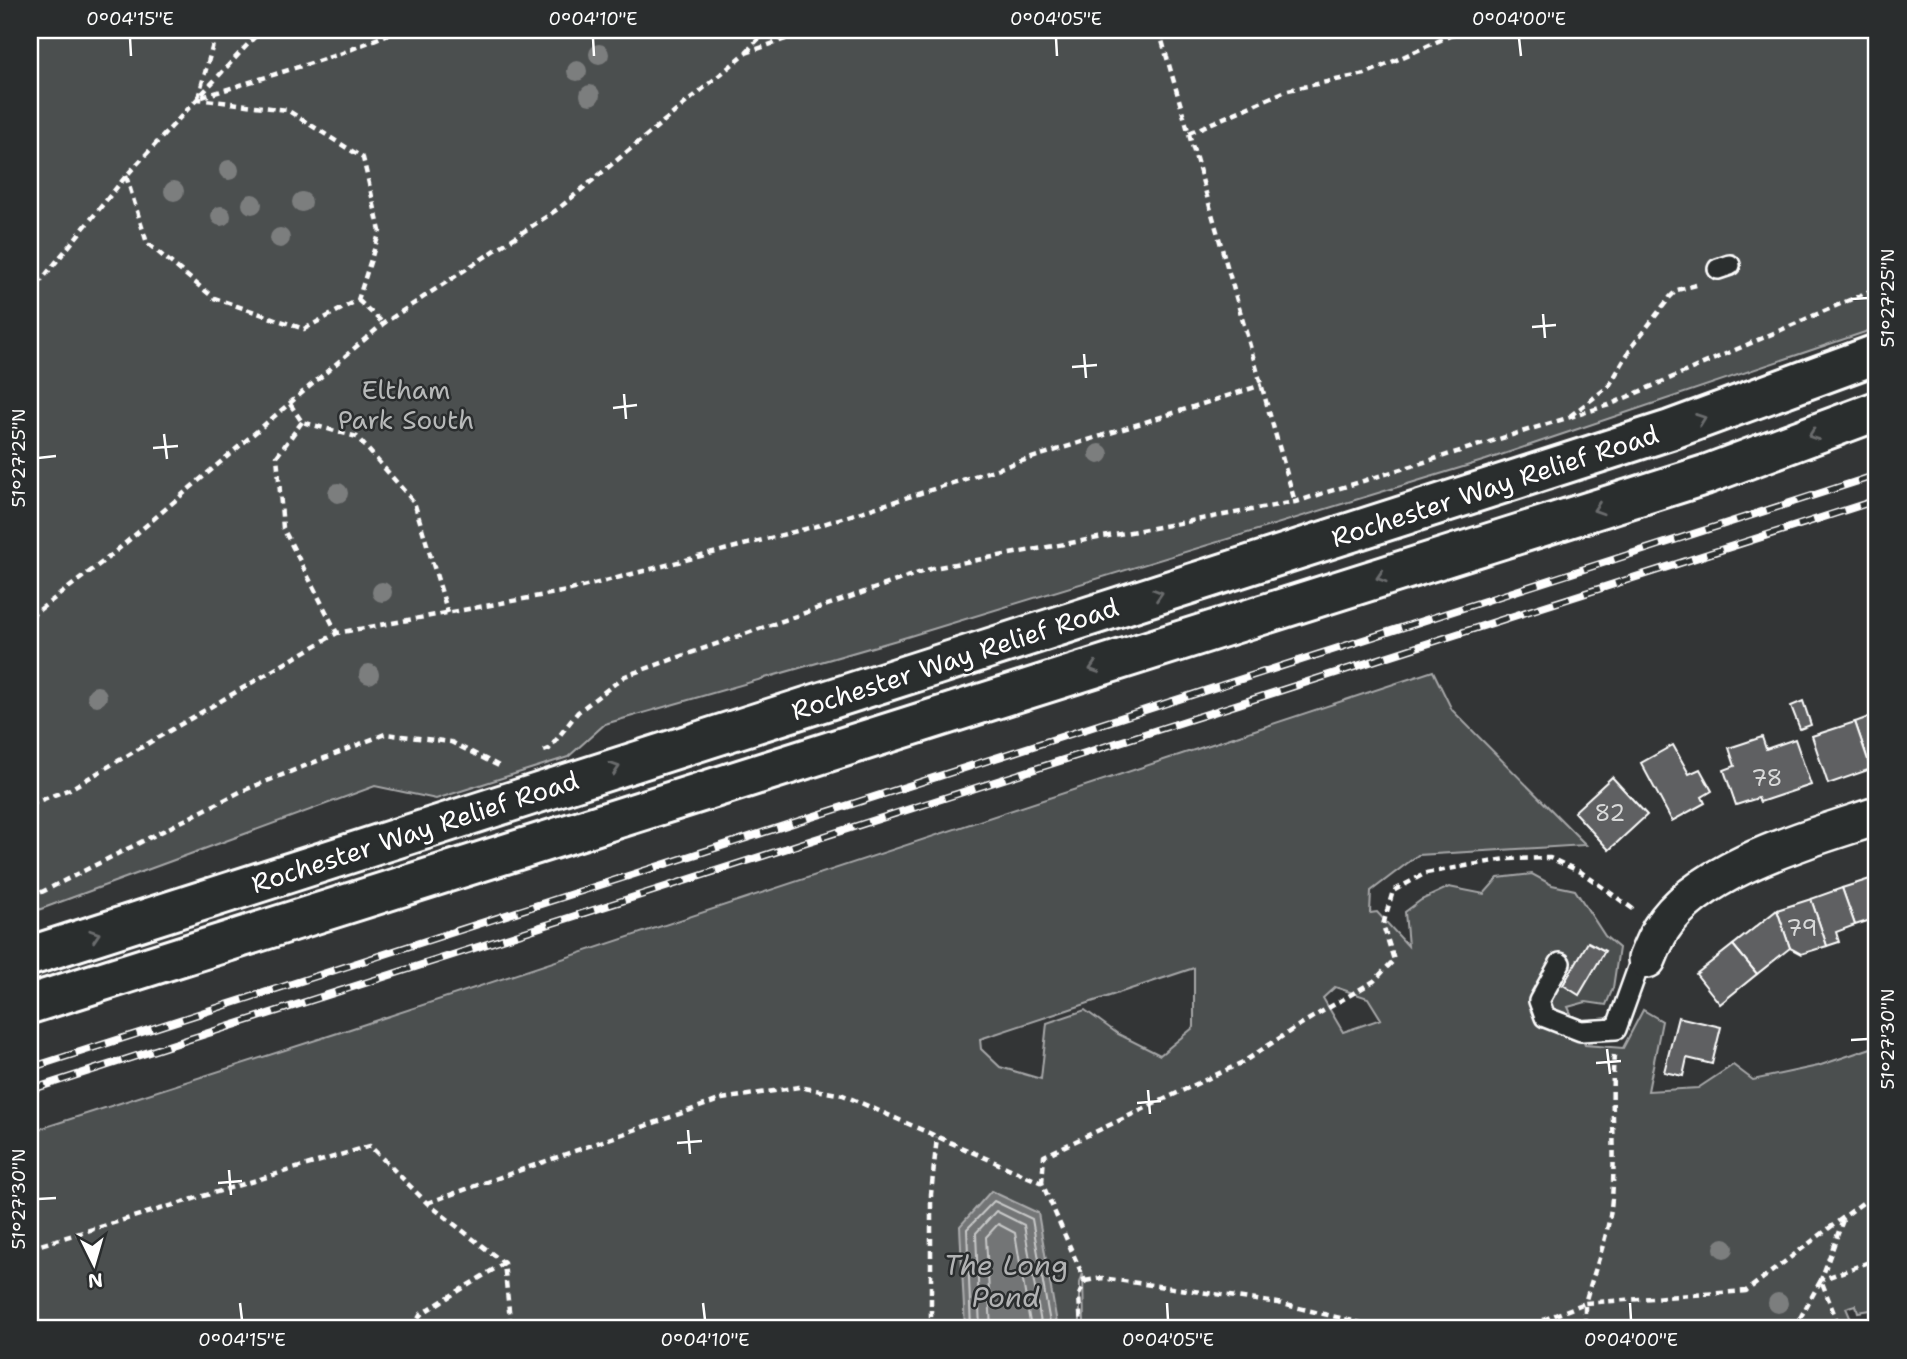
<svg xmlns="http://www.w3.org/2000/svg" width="1907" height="1359" viewBox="0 0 1907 1359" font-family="'Shantell Sans',sans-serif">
<rect width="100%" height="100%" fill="#333536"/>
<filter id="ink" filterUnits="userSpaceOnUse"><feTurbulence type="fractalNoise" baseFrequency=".0143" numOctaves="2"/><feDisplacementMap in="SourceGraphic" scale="14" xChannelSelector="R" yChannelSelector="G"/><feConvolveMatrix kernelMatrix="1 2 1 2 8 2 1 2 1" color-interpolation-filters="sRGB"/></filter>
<g filter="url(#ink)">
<g fill="#4c4f50" stroke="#a6a7a8" stroke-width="2" fill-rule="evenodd">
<polygon points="30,30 1877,30 1877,328 1486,460 897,640 605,724 568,757 436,799 375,786 30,913"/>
<path d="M1433,671L1452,710L1586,845L1418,855L1371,891L1370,913L1377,912L1408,946L1405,912L1421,900L1449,887L1484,894L1498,878L1532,874L1552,885L1575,890L1605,936L1619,948L1613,988L1606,1005L1586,1002L1568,1007L1585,1045L1623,1048L1643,1010L1662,1021L1648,1091L1698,1088L1733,1065L1753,1080L1818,1066L1877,1046V1309L1858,1312L1856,1305L1846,1308L1855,1329H1084L1083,1273L1080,1283V1329H30V1132L344,1031ZM1194,968V1027L1160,1055L1118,1034L1085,1010L1047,1023L1041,1079L1000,1067L981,1049L980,1039ZM1335,987L1368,998L1381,1019L1343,1032L1323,998Z"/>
</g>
<polygon fill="#737576" stroke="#abacad" stroke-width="2" points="991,1191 1038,1213 1058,1329 965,1329 960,1226"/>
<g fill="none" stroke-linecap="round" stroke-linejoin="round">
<g stroke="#c7c8c8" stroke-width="2">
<polyline points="971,1329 967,1229 994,1201 1032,1219 1051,1329"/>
<polyline points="980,1329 976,1233 996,1211 1024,1225 1042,1329"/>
<polyline points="991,1329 986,1237 998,1224 1015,1233 1031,1329"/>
</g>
</g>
<g fill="#5f6162" stroke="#fff" stroke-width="2">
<polygon points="1803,701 1811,725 1800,729 1791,706"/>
<polygon points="1877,714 1877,767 1871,769 1855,722"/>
<polygon points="1855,722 1871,769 1828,784 1812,736"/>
<polygon points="1762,737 1766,749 1795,739 1811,785 1760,802 1758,798 1736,805 1724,770 1735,766 1729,748"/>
<polygon points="1673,745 1689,774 1700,769 1712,791 1702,797 1705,803 1672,821 1641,763"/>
<polygon points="1612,777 1647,815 1609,850 1574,812"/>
<polygon points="1873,878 1877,890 1877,918 1855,925 1842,888"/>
<polygon points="1842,888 1855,925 1836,932 1839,942 1827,946 1811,899"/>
<polygon points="1811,899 1827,946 1801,954 1790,948 1777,910"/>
<polygon points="1777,910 1790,948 1757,974 1733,945"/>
<polygon points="1588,942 1605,951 1579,995 1563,985"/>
<polygon points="1733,945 1757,974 1720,1004 1696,974"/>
<polygon points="1678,1017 1721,1027 1712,1064 1687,1058 1683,1076 1664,1072"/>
</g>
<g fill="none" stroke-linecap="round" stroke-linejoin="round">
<defs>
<g id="lane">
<polyline points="1718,269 1730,265"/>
<polyline points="1560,963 1539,1001 1545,1017 1581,1031 1616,1029 1638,968 1647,959"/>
</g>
<path id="street" d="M1647,959C1651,949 1655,939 1661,929C1699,868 1811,838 1877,816"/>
<g id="highway">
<polyline points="30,956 1670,430 1877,354"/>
<polyline points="30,1004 1705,475 1877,411"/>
</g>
</defs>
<use href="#lane" stroke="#fff" stroke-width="24"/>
<use href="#street" stroke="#fff" stroke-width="42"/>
<use href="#highway" stroke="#fff" stroke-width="44"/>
<g stroke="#fff" stroke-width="4.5" stroke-dasharray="7 5" stroke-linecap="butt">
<polyline points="1159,30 1295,502"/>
<polyline points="746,52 767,30"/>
<polyline points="202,97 340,54 398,30"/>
<polyline points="198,98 217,30"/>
<polyline points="1189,133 1288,90 1365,74 1463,30"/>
<polyline points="126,176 147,243 214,298 304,329 358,300 380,231 363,158 287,110 198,99"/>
<polyline points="30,294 126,176 261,30"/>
<polyline points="358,300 383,323"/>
<polyline points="290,404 302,422 357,437 414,502 448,613"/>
<polyline points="1570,416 1609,386 1633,345 1670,297 1677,290 1700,284"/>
<polyline points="302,422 277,456 283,528 337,633"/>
<polyline points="30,617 109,557 384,323 558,209 746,53 811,30"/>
<polyline points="544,751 549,749 578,712 625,676 933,568 1295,502 1609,405 1877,288"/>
<polyline points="30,804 70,789 337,633 567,591 820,525 1262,385"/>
<polyline points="30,898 242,791 385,734 451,742 501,767"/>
<path d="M1614,1055C1610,1106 1617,1157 1611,1208C1607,1240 1594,1271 1585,1303L1746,1291L1877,1192"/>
<polyline points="1042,1183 1044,1156 1243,1062 1301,1024 1374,981 1394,960 1383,925 1393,891 1426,873 1506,859 1550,858 1581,872 1633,909"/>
<polyline points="427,1203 722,1099 799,1087 843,1095 1042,1183 1085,1281 1079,1295 1081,1329"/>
<polyline points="1843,1220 1821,1280 1877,1259"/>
<polyline points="30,1248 370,1146 427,1203 504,1263 511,1329"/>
<polyline points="1085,1281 1102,1278 1278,1303 1386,1329"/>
<polyline points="412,1329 421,1314 504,1263"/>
<polyline points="931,1329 931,1194 937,1137"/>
<polyline points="1521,1329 1585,1303 1585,1329"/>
<polyline points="1794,1329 1821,1280 1840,1329"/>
</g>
<use href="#lane" stroke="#2a2d2e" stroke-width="19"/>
<use href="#street" stroke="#2a2d2e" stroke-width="37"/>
<use href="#highway" stroke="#2a2d2e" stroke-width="38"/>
<defs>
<g id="rail">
<polyline points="30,1068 1877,475"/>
<polyline points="30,1090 1877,500"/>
</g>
</defs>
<use href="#rail" stroke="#fff" stroke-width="8"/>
<use href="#rail" stroke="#2a2d2e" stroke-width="5" stroke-dasharray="16" stroke-linecap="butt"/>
</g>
<g fill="#7c7e7e">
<circle cx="599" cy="54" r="10"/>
<circle cx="577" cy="71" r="10"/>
<circle cx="590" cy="95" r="10"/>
<circle cx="229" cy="170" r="10"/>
<circle cx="174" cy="191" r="10"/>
<circle cx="302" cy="202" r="10"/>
<circle cx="252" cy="204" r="10"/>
<circle cx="221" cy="216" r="10"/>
<circle cx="280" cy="238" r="10"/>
<circle cx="1099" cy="454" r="10"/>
<circle cx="338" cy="493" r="10"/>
<circle cx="382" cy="592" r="10"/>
<circle cx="369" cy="674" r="10"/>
<circle cx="97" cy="696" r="10"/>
<circle cx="1724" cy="1248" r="10"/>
<circle cx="1778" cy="1303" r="10"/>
</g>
<defs><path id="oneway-chevron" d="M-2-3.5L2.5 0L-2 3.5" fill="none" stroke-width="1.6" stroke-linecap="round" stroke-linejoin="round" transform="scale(1.75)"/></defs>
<g stroke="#6a6c6d">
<use href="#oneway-chevron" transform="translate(1701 419) rotate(-20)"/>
<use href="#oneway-chevron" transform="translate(1813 435) rotate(160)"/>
<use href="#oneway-chevron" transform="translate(1598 509) rotate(162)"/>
<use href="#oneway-chevron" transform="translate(1381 577) rotate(162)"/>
<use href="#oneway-chevron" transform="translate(1158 594) rotate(-18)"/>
<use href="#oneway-chevron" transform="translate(1094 668) rotate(162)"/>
<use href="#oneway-chevron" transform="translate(615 768) rotate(-18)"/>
<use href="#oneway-chevron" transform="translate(95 935) rotate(-18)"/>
</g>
</g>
<path fill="none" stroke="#fff" stroke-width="2.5" d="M130,38L131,56M593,38L594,56M1056,38L1057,56M1519,38L1521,56M1851,299L1868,298M1543,314L1545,338M1532,327L1556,325M1084,354L1086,378M1072,367L1097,365M624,394L626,419M613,408L637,405M164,434L167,459M153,448L178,446M38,458L56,456M1851,1040L1868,1039M1607,1049L1610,1074M1596,1063L1621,1061M1148,1090L1150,1114M1137,1103L1161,1101M688,1130L690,1154M677,1143L702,1141M229,1170L231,1195M218,1183L242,1181M38,1199L56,1198M240,1303L242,1320M703,1303L705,1320M1167,1303L1168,1320M1630,1303L1631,1320"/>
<g text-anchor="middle" stroke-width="5" stroke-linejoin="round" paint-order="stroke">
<g font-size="23" fill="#d7d8d8">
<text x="1767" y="786">78</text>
<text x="1610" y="821">82</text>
<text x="1802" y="936">79</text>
</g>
<g font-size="26" fill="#b7b9b9" stroke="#2a2d2e">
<text x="406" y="399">Eltham<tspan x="406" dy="30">Park South</tspan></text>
</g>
<g font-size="26" fill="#fff" stroke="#2a2d2e">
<text transform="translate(1495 486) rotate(-18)" y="9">Rochester Way Relief Road</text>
<text transform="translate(955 659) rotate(-18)" y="9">Rochester Way Relief Road</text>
<text transform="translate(415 832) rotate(-18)" y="9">Rochester Way Relief Road</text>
</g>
<g font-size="28" font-style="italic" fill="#b2b3b4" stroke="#2a2d2e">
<text x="1006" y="1275">The Long<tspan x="1006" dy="32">Pond</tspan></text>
</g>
</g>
<rect width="1907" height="1359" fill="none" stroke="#2a2d2e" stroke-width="77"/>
<g transform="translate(94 1264) rotate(175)" stroke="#2a2d2e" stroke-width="5" paint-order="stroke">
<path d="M0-5L12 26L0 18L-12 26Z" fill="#ffffff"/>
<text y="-10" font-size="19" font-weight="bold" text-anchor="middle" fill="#ffffff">N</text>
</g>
<rect x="38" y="38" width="1830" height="1282" fill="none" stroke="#fff" stroke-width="2.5"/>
<g font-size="18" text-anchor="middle" fill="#fff">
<text x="130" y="25">0°04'15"E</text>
<text x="593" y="25">0°04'10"E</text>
<text x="1056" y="25">0°04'05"E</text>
<text x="1519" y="25">0°04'00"E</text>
<text transform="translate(1888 298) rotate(-90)" y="6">51°27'25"N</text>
<text transform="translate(19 458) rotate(-90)" y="6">51°27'25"N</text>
<text transform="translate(1888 1039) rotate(-90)" y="6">51°27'30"N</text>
<text transform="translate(19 1199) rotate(-90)" y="6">51°27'30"N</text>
<text x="242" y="1346">0°04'15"E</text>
<text x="705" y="1346">0°04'10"E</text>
<text x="1168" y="1346">0°04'05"E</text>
<text x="1631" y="1346">0°04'00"E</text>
</g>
</svg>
